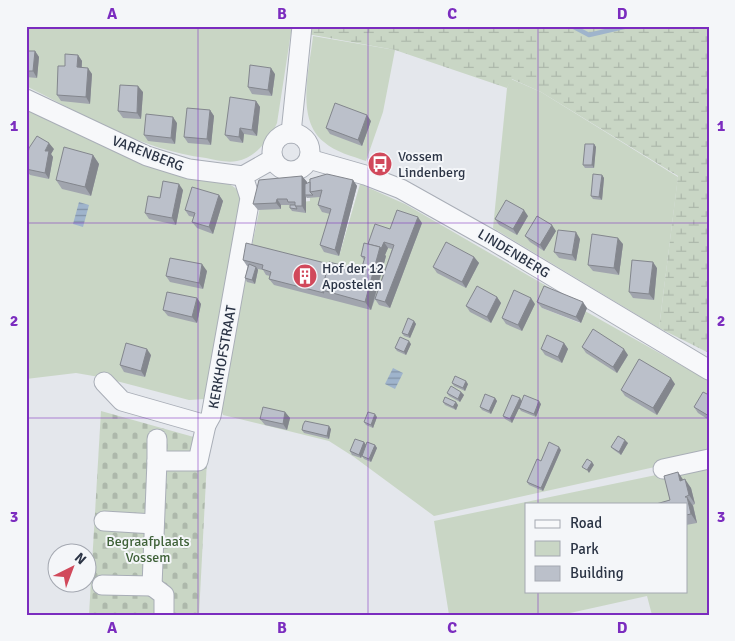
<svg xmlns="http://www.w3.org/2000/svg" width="735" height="641" viewBox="0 0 735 641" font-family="Signika,sans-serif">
<defs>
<pattern id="wetland-marsh" width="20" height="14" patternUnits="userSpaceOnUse" patternTransform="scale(1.25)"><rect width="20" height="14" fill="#c9d6c5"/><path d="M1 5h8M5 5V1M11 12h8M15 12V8" fill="none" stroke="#adb8ab"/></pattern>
<pattern id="cemetery-stones" width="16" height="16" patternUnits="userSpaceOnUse" patternTransform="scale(1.25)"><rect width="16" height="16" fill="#c9d6c5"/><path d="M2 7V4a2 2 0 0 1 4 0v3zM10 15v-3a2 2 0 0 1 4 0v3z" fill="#adb8ab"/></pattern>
<pattern id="water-rules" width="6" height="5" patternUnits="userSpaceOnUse" patternTransform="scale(1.25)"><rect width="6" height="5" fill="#9fb4cc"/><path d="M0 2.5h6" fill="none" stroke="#8293a7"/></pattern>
</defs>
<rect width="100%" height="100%" fill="#e4e7ec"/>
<g fill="#c9d6c5" fill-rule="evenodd">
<path d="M26,26H292L277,123C270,139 255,158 237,161C227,163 216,160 206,158C141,150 84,115 26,86Z"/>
<path d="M313,36L395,50L383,112L366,161C352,156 335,152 324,142C295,119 310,67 313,36Z"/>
<polygon points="511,79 541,92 678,177 659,328 493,228 507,88"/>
<path d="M26,109C79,135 131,162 188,178C207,183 233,176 242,197L205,399L189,400L105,378L76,373L26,379Z"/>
<polygon points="335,177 340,253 360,184 405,204 550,288 542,308 580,323 585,311 709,381 709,455 434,516 354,457 329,441 223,415 219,404 260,207 310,201 309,179"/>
<path d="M709,464V615H652L647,596L561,615H449L434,521ZM526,505H686V592H526Z"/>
</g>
<polygon fill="url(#wetland-marsh)" points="292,26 709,26 709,353 659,328 678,176 541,92 512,79 507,88 395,50 291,31"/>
<polygon fill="url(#cemetery-stones)" points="101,411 208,441 199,615 89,615"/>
<g fill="url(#water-rules)">
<polygon points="79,202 89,205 83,227 73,224"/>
<polygon points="393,368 403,373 395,389 385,384"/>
</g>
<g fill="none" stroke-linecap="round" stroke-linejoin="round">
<polyline stroke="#9fb4cc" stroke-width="4.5" points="572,26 589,35 628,26"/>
<defs>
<g id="minor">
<polyline points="26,99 147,156 189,169 243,176 273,159"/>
<polyline points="291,133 302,26"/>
<circle cx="291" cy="152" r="19"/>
<polyline points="309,159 365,175 401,189 492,240 709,370"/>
<polyline points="104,382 122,401 206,425 211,416 250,198 243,176"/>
<polyline points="157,439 157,461"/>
<polyline points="663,469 709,459"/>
<polyline points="104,521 154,524"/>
<polyline points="102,585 152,586 157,461 198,461 206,425"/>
<polyline points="152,586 164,595 164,615"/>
</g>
</defs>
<use href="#minor" stroke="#a9aeb7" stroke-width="21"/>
<use href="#minor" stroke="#f7f8fa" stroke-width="19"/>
</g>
<g fill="#a1a5ae" fill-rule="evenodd">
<polygon points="26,51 35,51 39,57 37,78 26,77"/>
<polygon points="78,55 82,61 82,67 92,74 90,104 61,101 57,95 65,66"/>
<polygon points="275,74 272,96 252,94 248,87"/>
<polygon points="143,92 141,119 123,118 118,111"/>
<polygon points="256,101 260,107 257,136 244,134 243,143 230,141 225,135"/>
<polygon points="210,110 214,116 211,145 188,143 184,137"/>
<polygon points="371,121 362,146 330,134 326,128"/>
<polygon points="177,123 175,144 148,141 144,135"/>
<polygon points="594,144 596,147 594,168 585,168 583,165"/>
<polygon points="54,149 51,154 53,157 49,179 30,175 26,170 26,164"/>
<polygon points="93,155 99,164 91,196 62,189 56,180"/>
<polygon points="602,175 604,178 602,200 593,199 591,196"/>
<polygon points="302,176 307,182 307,183 353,180 357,186 339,256 324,252 320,245 330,214 322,212 318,205 320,197 307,198 306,197 306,213 292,211 290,208 290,205 281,205 281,209 258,210 253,204"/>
<polygon points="183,190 176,225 149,219 145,213 160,198"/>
<polygon points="219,195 223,201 213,234 197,228 192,222 194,217 189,216 185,210"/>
<polygon points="528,216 517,235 499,225 495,219"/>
<path d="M422,223L390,308L379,305L375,299L371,310L274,285L269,279L270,276L266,275L263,270L258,269V270L255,284L247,282L245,278L249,266H247L243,260L329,264L361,270L364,260L361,256L368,244L390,229ZM388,248L392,249L375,298L386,256L385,255Z"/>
<polygon points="556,231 544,251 530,242 525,236"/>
<polygon points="580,239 576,261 559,258 554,252"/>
<polygon points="623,244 619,275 593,271 588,265"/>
<polygon points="474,257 479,263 466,288 437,273 433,267"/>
<polygon points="657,268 654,300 633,298 629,292"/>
<polygon points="207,271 203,289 170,282 166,276"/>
<polygon points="497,297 501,303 491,323 470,312 466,306"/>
<polygon points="197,298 201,304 197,323 168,316 163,310"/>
<polygon points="537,302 587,308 581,323 542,308"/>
<polygon points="535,304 522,331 506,324 502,318"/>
<polygon points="414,321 416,324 410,338 404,336 402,333"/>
<polygon points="564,343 568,349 562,363 545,355 541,349"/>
<polygon points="411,344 406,355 397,351 395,348"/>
<polygon points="582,347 628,355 617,373 586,353"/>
<polygon points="151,355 145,377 124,372 120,365"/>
<polygon points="452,383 468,384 465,391 454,386"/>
<polygon points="675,384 657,415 625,396 621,390"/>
<polygon points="461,392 464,395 460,402 449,396 447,393"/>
<polygon points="709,395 709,420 698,413 694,407"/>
<polygon points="495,398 497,401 491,414 482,410 480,407"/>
<polygon points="520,398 522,401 541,404 536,417 521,411 519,408 512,423 505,419 503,416"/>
<polygon points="443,402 458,405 456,410 445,405"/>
<polygon points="285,412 290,418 287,430 265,425 260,419"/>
<polygon points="377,417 373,428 366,425 364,422"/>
<polygon points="331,429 329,439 304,433 302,430"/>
<polygon points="364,442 366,445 375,445 377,448 371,462 364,459 362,456 361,458 352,455 350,451"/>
<polygon points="628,443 621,455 614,450 611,447"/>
<polygon points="561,450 543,491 529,485 527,482 541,461"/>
<polygon points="683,480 691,488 695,504 693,505 697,523 686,525 686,505 670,500"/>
</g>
<g fill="#83868d">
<polygon points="35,51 39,57 37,78 33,71"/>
<polygon points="78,55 82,61 81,73 77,67"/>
<polygon points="88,68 92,74 90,104 86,97"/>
<polygon points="271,68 275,74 272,96 268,90"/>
<polygon points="138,86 143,92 141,119 137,113"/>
<polygon points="256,101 260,107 257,136 252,130"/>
<polygon points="210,110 214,116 211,145 207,139"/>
<polygon points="367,115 371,121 362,146 358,140"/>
<polygon points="173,117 177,123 175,144 171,138"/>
<polygon points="240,128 244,134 243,143 239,137"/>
<polygon points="49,143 54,149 51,154 53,157 49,179 45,173 45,151"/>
<polygon points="594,144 596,147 594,168 592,165"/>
<polygon points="93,155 99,164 91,196 85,187"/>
<polygon points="602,175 604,178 602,200 599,197"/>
<polygon points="302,176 307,182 306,195 305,195 306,197 306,213 302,206"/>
<polygon points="353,180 357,186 339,256 335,250"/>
<polygon points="179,184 183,190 176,225 172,218"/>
<polygon points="219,195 223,201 213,234 209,227"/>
<polygon points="277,199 281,205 281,209 276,203"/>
<polygon points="524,210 528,216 517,235 513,229"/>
<polygon points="418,217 422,223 390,308 385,302"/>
<polygon points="552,225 556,231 544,251 540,245"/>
<polygon points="576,232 580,239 576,261 572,255"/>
<polygon points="618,238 623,244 619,275 614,268"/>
<polygon points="384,242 388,248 385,255 386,256 371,310 365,302 380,247"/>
<polygon points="474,257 479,263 466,288 462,282"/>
<polygon points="653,262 657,268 654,300 649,294"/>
<polygon points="202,264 207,271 203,289 199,283"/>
<polygon points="256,267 258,270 255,284 252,280"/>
<polygon points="497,297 501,303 491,323 487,317"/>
<polygon points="197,298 201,304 197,323 192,317"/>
<polygon points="531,298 535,304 522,331 518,325"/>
<polygon points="583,302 587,308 581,323 576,317"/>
<polygon points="414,321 416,324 410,338 408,335"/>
<polygon points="409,341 411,344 406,355 404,352"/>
<polygon points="564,343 568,349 562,363 558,357"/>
<polygon points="147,349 151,355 145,377 141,371"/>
<polygon points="624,349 628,355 617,373 613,367"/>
<polygon points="671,378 675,384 657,415 653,408"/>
<polygon points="466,381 468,384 465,391 463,388"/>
<polygon points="461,392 464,395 460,402 458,399"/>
<polygon points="495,398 497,401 491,414 489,411"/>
<polygon points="520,398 522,402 512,423 510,419"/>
<polygon points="539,401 541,404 536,417 534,414"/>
<polygon points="456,402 458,405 456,410 453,407"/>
<polygon points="285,412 290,418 287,430 283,424"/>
<polygon points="375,414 377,417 373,428 371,425"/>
<polygon points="329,426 331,429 329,439 327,436"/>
<polygon points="625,440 628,443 621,455 619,452"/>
<polygon points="364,442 366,445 361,458 359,455"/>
<polygon points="375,445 377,448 371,462 369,459"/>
<polygon points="559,447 561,450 543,491 541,488"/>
<polygon points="592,462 594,465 589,473 587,470"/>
<polygon points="678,472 684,481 680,481"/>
<polygon points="685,479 691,488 695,504 689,495"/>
<polygon points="687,497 693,506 697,523 691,514"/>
</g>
<g fill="#bbc0ca" stroke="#83868d">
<polygon points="26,51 35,51 33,71 26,71"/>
<polygon points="65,54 78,55 77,67 88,68 86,97 57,95 58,66 65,66"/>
<polygon points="250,65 271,68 268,90 248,87"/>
<polygon points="120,85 138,86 137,113 118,111"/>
<polygon points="230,97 256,101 252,130 240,128 239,137 225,135"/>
<polygon points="335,103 367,115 358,140 326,128"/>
<polygon points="187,108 210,110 207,139 184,137"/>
<polygon points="146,114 173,117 171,138 144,135"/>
<polygon points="37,136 49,143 45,151 49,151 45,173 26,169 26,164 29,148"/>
<polygon points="585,144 594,144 592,165 583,165"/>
<polygon points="64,147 93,155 85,187 56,180"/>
<polygon points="327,174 353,180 335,250 320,245 331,209 318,205 322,190 310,192 310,179"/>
<polygon points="593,174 602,175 599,197 591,196"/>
<polygon points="302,176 302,206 295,206 295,202 288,202 287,199 277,199 276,203 253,204 259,180"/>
<polygon points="163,181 179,184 172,218 145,213 148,196 160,198"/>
<polygon points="310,182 310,192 313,195 305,195 305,184"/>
<polygon points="192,187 219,195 209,227 192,222 195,213 185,210"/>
<polygon points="506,200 524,210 513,229 495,219"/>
<polygon points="290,205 295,205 297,209 290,208"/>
<polygon points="397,210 418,217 385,302 375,299 394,245 384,242 381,249 380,247 368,244 375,224 390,229"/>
<polygon points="537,216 552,225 540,245 525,236"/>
<polygon points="558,230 576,232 572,255 554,252"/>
<polygon points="592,234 618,238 614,268 588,265"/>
<polygon points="446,242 474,257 462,282 433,267"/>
<polygon points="246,243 329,264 322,290 324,293 269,279 271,272 262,269 263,265 243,260"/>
<polygon points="364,243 380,247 365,302 322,290 329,262 361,270 365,257 361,256"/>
<polygon points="170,258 202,264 199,283 166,276"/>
<polygon points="632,260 653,262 649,294 629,292"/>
<polygon points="249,264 256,267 252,280 245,278"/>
<polygon points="477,286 497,297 487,317 466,306"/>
<polygon points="544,286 583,302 576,317 537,302"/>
<polygon points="514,290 531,298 518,325 502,318"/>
<polygon points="167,292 197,298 192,317 163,310"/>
<polygon points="408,318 414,321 408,335 402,333"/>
<polygon points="593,329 624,349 613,367 582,347"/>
<polygon points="547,335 564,343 558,357 541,349"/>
<polygon points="400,337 409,341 404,352 395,348"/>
<polygon points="126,343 147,349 141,371 120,365"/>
<polygon points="639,359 671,378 653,408 621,390"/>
<polygon points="455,376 466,381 463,388 452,383"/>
<polygon points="451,386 461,392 458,399 447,393"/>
<polygon points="703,392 709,395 709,416 694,407"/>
<polygon points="485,394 495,398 489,411 480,407"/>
<polygon points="512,395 520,398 510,419 503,416"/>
<polygon points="524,395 539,401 534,414 519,408"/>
<polygon points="445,397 456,402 453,407 443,402"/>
<polygon points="263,407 285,412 283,424 260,419"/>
<polygon points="368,412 375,414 371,425 364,422"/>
<polygon points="305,421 329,426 327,436 302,430 303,425"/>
<polygon points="618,436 625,440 619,452 611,447"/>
<polygon points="355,439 364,442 359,455 350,451"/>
<polygon points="367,442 375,445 369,459 362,456"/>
<polygon points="549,442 559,447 541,488 527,482 537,459 541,461"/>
<polygon points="587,459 592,462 587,470 582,467"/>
<polygon points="678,472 680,481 685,479 689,495 685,497 687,497 691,514 686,515 686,505 656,505 656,504 670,500 664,476"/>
</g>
<path fill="none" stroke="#7b2cbf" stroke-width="1" stroke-opacity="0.55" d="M198,26V615M368,26V615M538,26V505M26,223H709M26,418H709M538,592V615"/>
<defs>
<symbol id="bus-disc" viewBox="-11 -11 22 22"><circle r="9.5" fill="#d1495b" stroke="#f4f6f9"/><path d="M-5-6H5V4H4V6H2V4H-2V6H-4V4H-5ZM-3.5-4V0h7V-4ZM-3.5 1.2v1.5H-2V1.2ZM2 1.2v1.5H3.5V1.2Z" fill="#fff"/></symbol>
<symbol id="building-disc" viewBox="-11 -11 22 22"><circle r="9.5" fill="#d1495b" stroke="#f4f6f9"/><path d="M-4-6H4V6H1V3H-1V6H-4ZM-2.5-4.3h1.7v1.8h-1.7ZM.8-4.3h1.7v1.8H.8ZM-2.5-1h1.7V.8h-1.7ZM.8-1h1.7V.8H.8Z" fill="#fff"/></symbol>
</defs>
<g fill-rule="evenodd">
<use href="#bus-disc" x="366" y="150" width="28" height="28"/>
<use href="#building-disc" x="291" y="262" width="28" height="28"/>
</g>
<g text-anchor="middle" stroke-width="4" stroke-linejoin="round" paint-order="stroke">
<g font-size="14" fill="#2b3445" stroke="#f4f6f9">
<text transform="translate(148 153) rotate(21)" y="5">VARENBERG</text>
<text transform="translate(514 253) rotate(31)" y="5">LINDENBERG</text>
<text transform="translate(222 357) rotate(-80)" y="5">KERKHOFSTRAAT</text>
</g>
<g font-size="14" fill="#2b3445" stroke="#f4f6f9" text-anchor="start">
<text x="398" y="161">Vossem<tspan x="398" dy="16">Lindenberg</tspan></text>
<text x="322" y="273">Hof der 12<tspan x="322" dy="16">Apostelen</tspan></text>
</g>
<g font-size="14" fill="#3f6138" stroke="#f4f6f9">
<text x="148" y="546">Begraafplaats<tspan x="148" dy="16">Vossem</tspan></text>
</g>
</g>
<rect width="735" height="641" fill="none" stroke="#f4f6f9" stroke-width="55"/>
<rect x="525" y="503" width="162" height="90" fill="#f4f6f9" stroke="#a4a8b1"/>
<rect x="535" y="520" width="25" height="8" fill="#f7f8fa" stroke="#a4a8b1"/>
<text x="570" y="528" font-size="15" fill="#2b3445">Road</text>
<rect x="535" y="541" width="25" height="15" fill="#c9d6c5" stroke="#a4a8b1"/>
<text x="570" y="554" font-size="15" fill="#2b3445">Park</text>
<rect x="535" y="566" width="25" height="15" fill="#bbc0ca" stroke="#a4a8b1"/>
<text x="570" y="578" font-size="15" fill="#2b3445">Building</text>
<g transform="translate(72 568) rotate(42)"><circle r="24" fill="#f4f6f9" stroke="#a4a8b1"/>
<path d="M0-4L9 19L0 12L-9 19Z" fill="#d1495b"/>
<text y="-8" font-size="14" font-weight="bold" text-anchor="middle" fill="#2b3445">N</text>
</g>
<rect x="28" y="28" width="680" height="586" fill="none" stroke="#7b2cbf" stroke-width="2"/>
<g font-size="16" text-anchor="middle" font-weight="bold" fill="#7b2cbf">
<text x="112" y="19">A</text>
<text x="282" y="19">B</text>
<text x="452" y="19">C</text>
<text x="622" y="19">D</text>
<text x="14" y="131">1</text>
<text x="721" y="131">1</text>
<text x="14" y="326">2</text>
<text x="721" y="326">2</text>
<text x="14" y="522">3</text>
<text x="721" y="522">3</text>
<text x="112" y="633">A</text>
<text x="282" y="633">B</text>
<text x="452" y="633">C</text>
<text x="622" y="633">D</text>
</g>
</svg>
